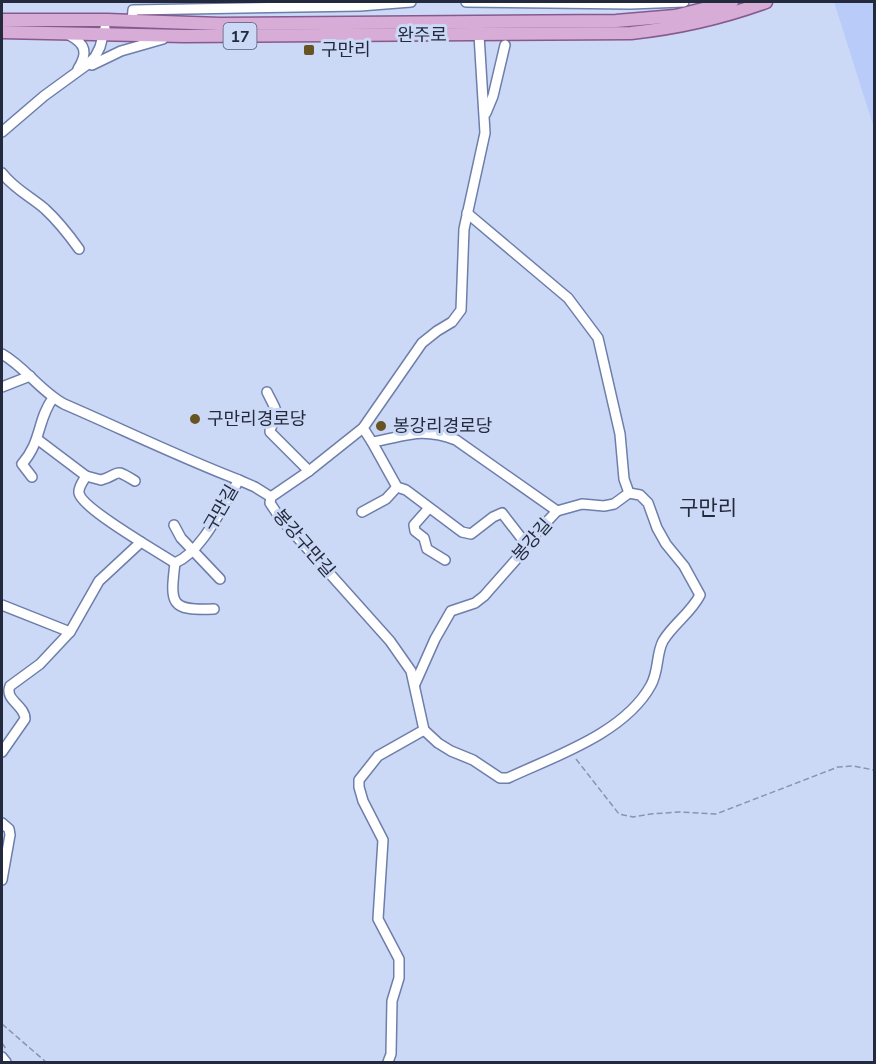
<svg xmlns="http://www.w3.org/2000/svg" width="876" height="1064" viewBox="0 0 876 1064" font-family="'Nunito Sans','Noto Sans KR',sans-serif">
<rect width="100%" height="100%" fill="#ccd9f6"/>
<polygon fill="#b9cbf8" points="834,2 874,2 874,128"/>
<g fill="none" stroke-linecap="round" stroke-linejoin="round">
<defs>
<g id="minor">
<polyline points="466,2 630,4 684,2"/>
<polyline points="132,21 133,10 360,6 411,2"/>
<path d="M69,35C86,44 88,53 78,69"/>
<polyline points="92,65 121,51 163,39"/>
<polyline points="486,113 493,96 505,45"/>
<polyline points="2,132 44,96 88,64 95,57 100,47 105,28"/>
<path d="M2,173C13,188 31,197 45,209C58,221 69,235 79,249"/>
<polyline points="467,213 568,298 598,338 620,434 624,479 629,493 614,504 604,506 582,504 557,511"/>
<path d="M2,354C25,367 40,391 64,404C122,429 179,457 239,480C223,505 202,552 175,563L141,542L99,581L70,632L2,605"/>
<polyline points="2,387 30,376"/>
<path d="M267,392C270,399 278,410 276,417C274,424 270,426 270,432L309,471"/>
<path d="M363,428L372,442C407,436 420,427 456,440L557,511L526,544L521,554L484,596L475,603L451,611L435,639L415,684"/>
<path d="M37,439L86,476C84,480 78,487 79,493C81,505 130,535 141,542"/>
<polyline points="372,442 397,487 406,490 462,532 471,534 493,517 502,513 526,544"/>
<path d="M86,476L101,480C122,474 112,467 135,481"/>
<path d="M32,477L22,464C42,441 37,420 53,398"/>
<polyline points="239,480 255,487 271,497"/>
<polyline points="429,508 414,525 415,531 424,538 427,549 445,560"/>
<polyline points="362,512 386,499 397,487"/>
<polyline points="174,525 181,538 220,579"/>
<path d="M175,563C170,604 170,611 214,609"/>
<path d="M424,730L438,743L451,751L473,760L500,778H508C555,756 625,733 651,685C659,671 656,654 663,641C673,624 691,613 700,595L684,566L666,544L657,528L648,503L640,495L629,493"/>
<path d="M2,752L25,719C25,705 4,700 10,686L40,664L70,632"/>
<polyline points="2,823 9,829 10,835 2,880"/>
<polyline points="2,1057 6,1062"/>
<polyline points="388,1062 391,1054 392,1001 399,978 399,959 378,919 383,840 363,801 359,787 359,780 378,756 424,730 411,671 390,641 280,518 270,503 271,497 309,471 363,428 422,343 437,331 452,322 461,310 464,229 485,133 479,35"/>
</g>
<g id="major">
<polyline points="2,20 107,20 220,24 616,21 675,16 732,2"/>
<path d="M2,32L184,36L631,33C678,28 722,18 766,2"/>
</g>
</defs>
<use href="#minor" stroke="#6d7eab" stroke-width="12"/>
<use href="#major" stroke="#865a8e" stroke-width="15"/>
<g stroke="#8994ad" stroke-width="1.5" stroke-dasharray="6 3" stroke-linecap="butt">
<polyline points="576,759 619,814 633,817 651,814 679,812 716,814 838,767 853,766 874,770"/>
<polyline points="2,1024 46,1062"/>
<polyline points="2,1043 6,1049"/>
</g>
<use href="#minor" stroke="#fff" stroke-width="9"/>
<use href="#major" stroke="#d7acd6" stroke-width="12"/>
</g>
<g fill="#675422" stroke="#ccd9f6" stroke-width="2">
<rect x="303" y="44" width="12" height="12" rx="3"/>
<circle cx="195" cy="419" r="6"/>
<circle cx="381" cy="426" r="6"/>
</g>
<g text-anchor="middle" stroke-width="6" stroke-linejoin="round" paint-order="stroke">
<rect fill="#ccd9f6" stroke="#565e74" stroke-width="1.5" x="223.5" y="23" width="33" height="26" rx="4.5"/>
<g font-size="16" font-weight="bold" fill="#232a3d">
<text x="240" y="42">17</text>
</g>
<g font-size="18" fill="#232a3d" stroke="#ccd9f6">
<text x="422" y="41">완주로</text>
<text transform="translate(221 508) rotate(-60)" y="6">구만길</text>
<text transform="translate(532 540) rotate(-49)" y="6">봉강길</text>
<text transform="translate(304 543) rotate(49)" y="6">봉강구만길</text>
</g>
<g font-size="18" fill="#232a3d" stroke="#ccd9f6" text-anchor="start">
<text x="321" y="56">구만리</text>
<text x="207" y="425">구만리경로당</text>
<text x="393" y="432">봉강리경로당</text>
</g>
<g font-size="21" fill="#232a3d" stroke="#ccd9f6">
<text x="708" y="515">구만리</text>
</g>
</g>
<rect width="876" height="1064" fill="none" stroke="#232a3d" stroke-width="6"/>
</svg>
